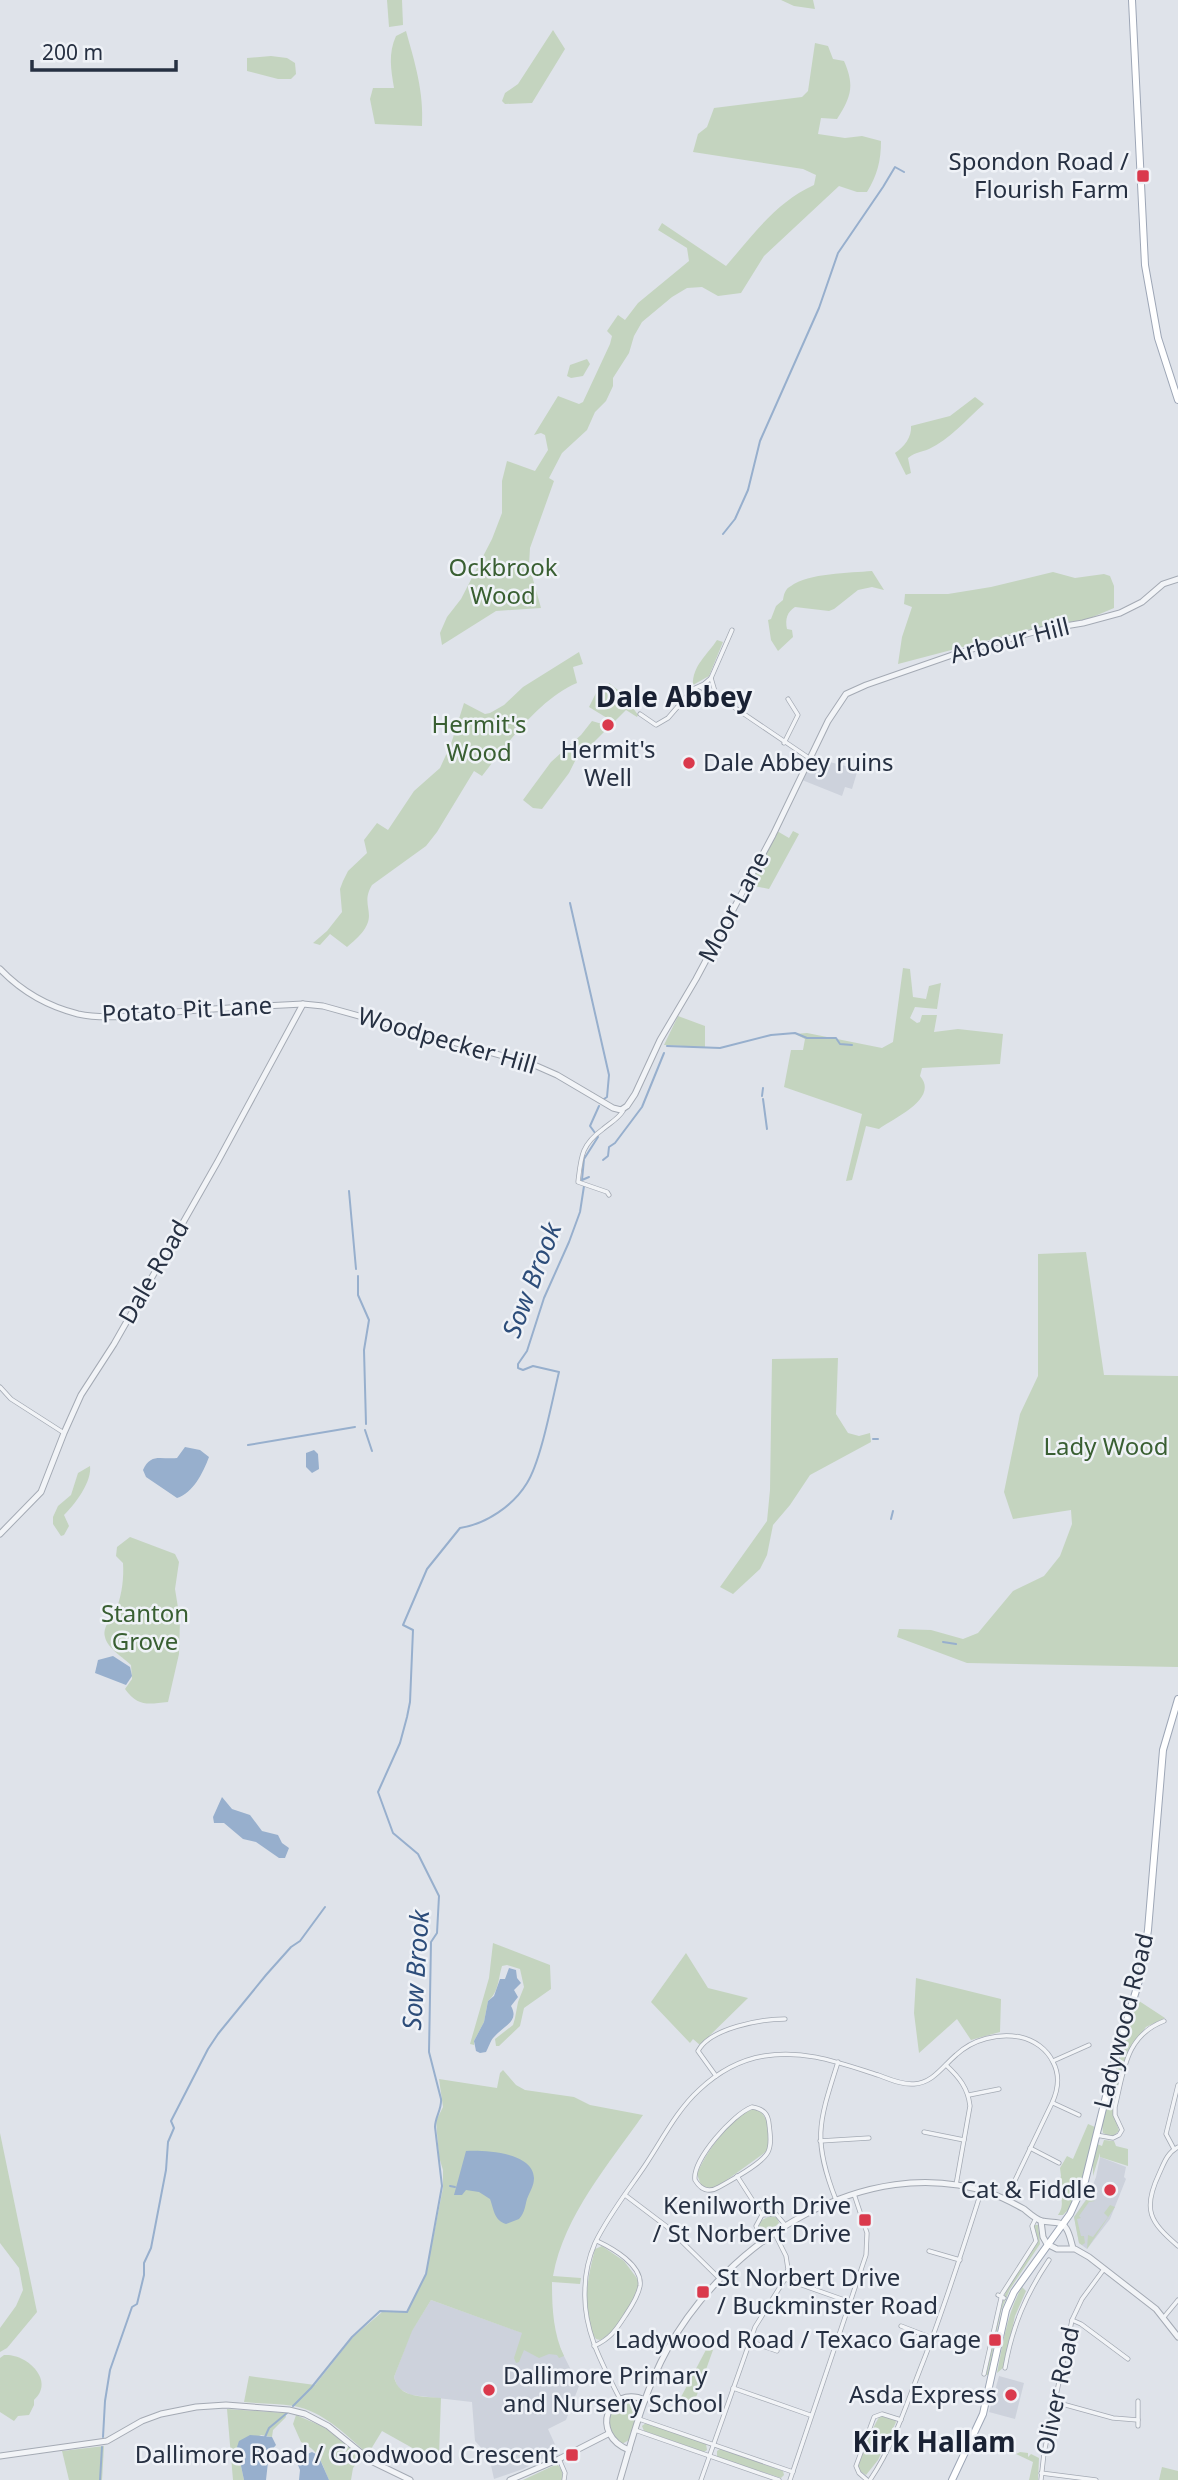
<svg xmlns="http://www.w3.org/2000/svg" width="1178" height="2480" viewBox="0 0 1178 2480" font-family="'Noto Sans',sans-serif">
<rect width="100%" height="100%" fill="#dfe3ea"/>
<g fill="#cdd2dc">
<polygon points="813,758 858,769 852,789 845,787 842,796 802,780"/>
<polygon points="1100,2157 1126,2167 1124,2177 1126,2179 1110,2219 1087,2249 1079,2243 1074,2217 1089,2195 1096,2177"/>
<polygon points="431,2300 559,2346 579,2386 566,2420 548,2429 558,2451 523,2469 494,2479 489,2456 475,2441 472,2402 411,2395 398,2388 394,2377 411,2332"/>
<polygon points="999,2376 1024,2383 1015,2419 989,2412"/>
</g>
<g fill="#c4d4bf">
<polygon points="387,0 402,0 403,25 389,27"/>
<polygon points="781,0 813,0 815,9 794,6"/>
<polygon points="553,30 565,49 532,103 505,104 502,101 505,93 518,84"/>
<path d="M406,31C415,63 424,92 422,126L375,124L370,99L373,88H394C391,69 388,54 396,36Z"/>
<path d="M815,43L828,46L833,59L844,61C855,86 851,97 837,119L821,118L818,134L845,138L862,136L881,141C881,161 877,176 867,192H857L839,186L764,256L741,293L718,296L702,287L687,288L672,297L642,322L634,336L629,353L613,378V386L606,401L595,412L587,430L562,453L549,478L554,481L530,548L529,565L541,608L496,611L442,645L440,633L447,617L461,599L492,539L502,513V481L507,461L535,471L548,450L545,435L541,433L534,435L558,396L579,404L583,402L610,344L612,336L607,331L618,315L625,320L638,303L689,261L687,248L658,230L662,223L726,266C752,236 776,202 814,185L816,175L803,169L693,152L698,134L707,127L714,108L802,97L808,91Z"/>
<polygon points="271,56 287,58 295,63 296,74 291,79 278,79 247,71 247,58"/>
<polygon points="587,359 590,364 583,376 571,378 567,376 570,365"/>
<path d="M975,397L984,404C967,419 949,440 929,449C920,453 917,451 908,458L911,473L906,475L895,453C904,447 912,437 911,426L950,416Z"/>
<path d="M872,571L884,590L872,587L858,590L834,609L829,611L795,607C787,612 785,619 787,629L792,630L793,637L778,651L771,640L768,620L771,619L776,606L783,600C784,594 785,589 791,586C808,573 850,573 872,571Z"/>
<polygon points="1053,572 1075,578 1104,574 1110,576 1114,586 1114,608 1088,619 1035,628 898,664 902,637 912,607 904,604 905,594 948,594 991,587"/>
<path d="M717,640L723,642L709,676L693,685C692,666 708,654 717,640Z"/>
<path d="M579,652L583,664L573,667L577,683C540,698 506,745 482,776L474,771L437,832L426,846L372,885C357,910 387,915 347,947L330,934L320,945L313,943L327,931L342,912L340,889L343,881L348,871L367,853L364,840L377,823L388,830L414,791L440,768L451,744L464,703L485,714L490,713L504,705L523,687Z"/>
<polygon points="609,683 623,694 638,715 637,717 626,710 575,761 569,773 542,809 533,808 523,800 551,762 581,735 592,721 602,724 607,718 589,707 600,685 607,688"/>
<polygon points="777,831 789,838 793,831 799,834 769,889 749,885"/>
<path d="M903,968L910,969L913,997L926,999L929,986L941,983L937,1009L915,1007L910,1018L917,1023L920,1022L922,1015H937L934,1032L958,1029L1003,1034L1000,1064L922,1068L920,1076C940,1099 892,1119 879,1129L866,1126L852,1180L846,1181L862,1114L784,1087L791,1050H803L805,1039L795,1034L807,1033L882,1048L893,1042Z"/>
<polygon points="678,1016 705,1026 705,1047 664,1045"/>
<polygon points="1086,1252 1104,1375 1178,1376 1178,1667 967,1663 897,1637 899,1629 931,1630 963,1639 978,1633 1013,1591 1044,1576 1060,1556 1072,1524 1071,1510 1013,1519 1004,1492 1020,1414 1038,1376 1038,1254"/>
<polygon points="838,1358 836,1414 848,1433 859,1436 870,1433 871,1442 810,1475 790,1505 773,1525 767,1555 760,1569 733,1594 720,1587 767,1521 770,1490 772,1359"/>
<path d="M90,1466C92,1482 75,1504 64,1515L69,1526L64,1535L61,1536L53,1524V1517L58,1506L71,1495L78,1473Z"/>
<path d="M130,1537L175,1554L179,1562L175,1589L180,1620L179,1654L168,1702C148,1704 138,1707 125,1689L132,1679L131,1665C124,1658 107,1648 105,1637C102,1625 114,1617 117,1607C122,1594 124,1577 123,1563L116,1556L117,1547Z"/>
<path d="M493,1943L550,1965L551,1989L524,2008L520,2026L499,2046H496L495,2039L513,2025L515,2018L518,2002L524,1987L520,1969L507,1965L502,1966C498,1979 499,1992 488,2001L484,2022L474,2041V2045L470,2044L489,1978Z"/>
<polygon points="686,1953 708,1988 748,1998 700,2045 693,2039 690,2043 651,2002"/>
<polygon points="916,1978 1001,1999 1000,2032 971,2040 957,2019 919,2053 914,2013"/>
<polygon points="1136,1999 1165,2018 1146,2027 1128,2051 1113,2112 1119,2131 1112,2137 1103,2133 1102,2125"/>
<path d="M503,2070L516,2085L525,2090L574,2097L590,2105L643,2115C609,2164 564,2215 553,2276L581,2278L580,2284L552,2282C552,2307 553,2333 564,2356L559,2358L557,2355L549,2354L539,2358L524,2350L519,2362L516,2363L514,2358L522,2333L431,2300L412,2331L394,2377C399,2399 423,2396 441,2398L439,2455L416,2450L382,2431L368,2454C346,2435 323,2411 294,2406C278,2403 260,2404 244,2402L249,2376L315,2385L353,2337L382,2312H407L426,2274L443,2188V2170L439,2157L436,2121L443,2107L439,2079L497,2088L500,2073Z"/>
<path d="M752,2109L758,2110C771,2119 770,2137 767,2151L717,2187L709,2189L701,2185L697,2174C705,2153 731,2117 752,2109Z"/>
<path d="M1088,2124L1095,2127C1089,2156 1084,2196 1063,2215H1058C1065,2206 1061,2195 1058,2185L1061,2176L1060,2168L1067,2156L1073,2159Z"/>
<polygon points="0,2133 37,2312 7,2348 0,2352 0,2328 16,2306 23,2290 19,2268 0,2243"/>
<polygon points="1104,2140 1114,2141 1116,2146 1128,2149 1128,2166 1100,2157 1100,2153 1093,2176 1093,2164 1097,2144 1102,2146"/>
<polygon points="1087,2199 1095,2201 1089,2202 1079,2216 1081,2218 1077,2219 1081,2236 1084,2236 1085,2243 1082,2245 1079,2243 1074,2217"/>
<polygon points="1110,2205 1115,2207 1087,2249 1088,2235 1093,2237 1108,2217 1104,2213"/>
<polygon points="772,2215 777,2218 779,2223 767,2234 762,2234 759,2226 760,2221"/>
<polygon points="1034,2225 1038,2225 1040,2244 1010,2289 1001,2311 988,2375 986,2375 997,2322 1006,2291 1038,2240"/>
<path d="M602,2246L624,2261L639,2281C638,2299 616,2333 600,2340L596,2339C579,2318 588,2277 594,2253L595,2249Z"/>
<path d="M1022,2287L1026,2291L1015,2316L1004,2367L997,2373C1003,2344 1007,2313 1022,2287Z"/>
<polygon points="708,2346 713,2350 694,2403 689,2404 683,2402 681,2397"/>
<path d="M4,2355C27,2353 56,2381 34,2400V2405L29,2415L18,2416L14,2421L0,2412V2358Z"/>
<path d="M635,2399L640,2407L629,2440L622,2444L614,2439L608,2419C615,2405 619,2401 635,2399Z"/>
<polygon points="227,2409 285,2413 286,2417 273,2430 272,2437 261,2435 237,2447 244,2480 233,2480"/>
<path d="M296,2415L324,2427L359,2455L360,2459L353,2468L351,2480H329C321,2462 319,2450 301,2442L293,2424Z"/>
<path d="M881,2415L895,2420L896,2422L878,2460L866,2475L860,2471L858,2466C862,2456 875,2420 881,2415Z"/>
<polygon points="646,2423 706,2444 707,2450 704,2452 644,2431 642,2426"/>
<polygon points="104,2446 102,2480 69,2480 62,2451"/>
<polygon points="720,2449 783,2471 784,2475 781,2478 717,2457 717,2451"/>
<polygon points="1020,2452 1028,2453 1028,2457 1031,2454 1039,2458 1038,2480 1029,2480 1033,2462 1016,2454"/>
<polygon points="557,2464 562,2470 563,2480 523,2480"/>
<polygon points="1162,2467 1178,2471 1178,2480 1159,2480"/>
</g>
<g fill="#97afcd">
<path d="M185,1447L200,1450L209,1457C203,1473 193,1493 177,1498L146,1477L143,1470C151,1452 162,1460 177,1458Z"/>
<polygon points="314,1450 318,1454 319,1469 312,1473 306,1467 306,1453"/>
<polygon points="113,1656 130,1667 132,1676 126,1685 95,1673 98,1660"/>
<polygon points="222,1797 232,1809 250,1815 262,1831 278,1835 282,1843 289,1848 285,1858 279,1858 256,1842 243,1839 224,1823 214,1823 213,1817"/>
<path d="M509,1968L516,1970L517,1978L521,1983L514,1990L518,1997L511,2006C520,2022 503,2026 494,2037C490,2041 489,2047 486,2052L480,2053L476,2051L474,2041L484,2022L488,2001L494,1996L500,1979H505Z"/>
<path d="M466,2151C484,2150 533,2152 534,2178C534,2186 530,2191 527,2199C525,2206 525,2212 519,2219L506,2224C494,2220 494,2210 490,2199L479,2192L466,2190L462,2195H454Z"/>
<polygon points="250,2435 272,2437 276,2445 269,2453 266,2480 244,2480 237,2447 239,2441"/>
<polygon points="312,2452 318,2455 329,2480 299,2480 300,2470 298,2465 305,2455"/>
</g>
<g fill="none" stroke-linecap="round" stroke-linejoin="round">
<g stroke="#97afcd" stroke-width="2">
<polyline points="723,534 735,519 748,490 760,441 819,308 838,253 883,187 895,167 904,172"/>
<polyline points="570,903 609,1075 607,1097 604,1099"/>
<polyline points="667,1046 720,1048 771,1035 795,1033 807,1038 836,1038 840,1044 852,1045"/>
<polyline points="762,1096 763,1088"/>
<polyline points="763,1099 767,1129"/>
<polyline points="603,1160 608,1156 609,1147 615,1143 642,1107 664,1053"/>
<polyline points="589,1177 582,1180 584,1159 598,1137 590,1126 599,1106"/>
<polyline points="349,1191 356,1269"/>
<polyline points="358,1276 358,1295 369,1320 364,1350 366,1424"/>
<polyline points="365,1430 372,1451"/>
<polyline points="873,1439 878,1439"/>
<polyline points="248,1445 355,1427"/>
<polyline points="891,1519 893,1511"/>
<polyline points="943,1642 956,1644"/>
<polyline points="450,2186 455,2187"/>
<path d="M293,2406L311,2388L352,2337L380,2311L407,2312L426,2274L442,2186L435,2127C435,2117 442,2109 441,2099L429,2052L431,1942L437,1933L439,1896L418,1854L393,1833L378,1792L400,1743L407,1717L410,1702L413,1630L403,1625L427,1569L460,1528C486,1524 513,1506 527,1483C541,1461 552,1401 559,1372L533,1366L523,1370L518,1368V1364L527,1351L544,1298L569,1242L580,1212L584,1186"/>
<polyline points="103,2437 105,2401 110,2370 132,2307 137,2304 144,2275 144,2263 151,2248 166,2170 168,2142 174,2128 171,2121 208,2049 218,2034 266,1975 291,1947 300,1941 325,1907"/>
<polyline points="265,2437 269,2428 287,2413"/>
<polyline points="100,2480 102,2447"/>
</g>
<defs>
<g id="minor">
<polyline points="711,678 716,695"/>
<polyline points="700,687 716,695 809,758"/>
<polyline points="640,714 656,725 668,718 693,689 704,684 711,678 732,630"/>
<polyline points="784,743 798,715 788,699"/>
<path d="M609,1195L607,1192L578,1182C581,1157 581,1145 603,1129C610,1123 618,1119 623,1111"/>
<polyline points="0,1387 11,1399 64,1433"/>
<polyline points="1053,2061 1089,2045"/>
<path d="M946,2065C959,2077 968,2088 970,2106L956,2185"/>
<path d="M716,2076L698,2051C710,2028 761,2019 785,2019"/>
<polyline points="969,2095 999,2089"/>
<polyline points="1053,2103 1079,2115"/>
<path d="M752,2107C763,2109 768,2113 769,2124C770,2133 772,2144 768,2152C762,2164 731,2180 719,2187C709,2193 701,2190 695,2180C692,2160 733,2114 752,2107Z"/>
<polyline points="924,2132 964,2140"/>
<path d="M1096,2135L1113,2138L1119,2135L1122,2130L1115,2115V2107C1124,2071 1125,2036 1164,2021"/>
<polyline points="820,2141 869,2138"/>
<path d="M1178,2147C1167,2153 1164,2163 1159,2174C1142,2210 1150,2222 1178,2246"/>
<polyline points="1030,2148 1059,2163"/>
<polyline points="1174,2149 1166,2134 1178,2085"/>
<polyline points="737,2176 762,2215"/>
<polyline points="625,2195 666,2226 720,2279"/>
<path d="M836,2200C812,2139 819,2122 838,2062"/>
<polyline points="764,2242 756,2226 762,2215 776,2214 786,2226"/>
<polyline points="929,2251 960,2260"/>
<polyline points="785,2279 850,2302"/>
<polyline points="998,2295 1004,2298"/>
<polyline points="1164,2317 1178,2300"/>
<polyline points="1072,2320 1081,2324 1128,2359"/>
<polyline points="901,2326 932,2338"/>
<polyline points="749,2341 777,2351"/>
<path d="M594,2346C610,2339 616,2330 625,2316C631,2307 638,2297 640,2286C643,2265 612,2248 597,2241"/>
<path d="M1005,2368C1012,2327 1026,2294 1049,2260"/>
<polyline points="984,2374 1002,2294 1036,2241 1032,2226 1036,2218"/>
<polyline points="733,2388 810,2415"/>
<path d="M620,2399C602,2364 583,2330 585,2290C585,2274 589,2257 595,2243C608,2216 627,2192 644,2167C661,2142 676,2111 699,2090C717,2073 740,2060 764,2056C804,2049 840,2063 878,2075C889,2079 902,2085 914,2084C933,2083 943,2066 956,2055C973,2039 998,2033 1020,2037C1034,2040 1047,2049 1053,2062C1060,2075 1058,2090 1052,2103L1006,2199"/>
<polyline points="1138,2401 1138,2426"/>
<polyline points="1055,2402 1113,2418 1138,2420"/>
<polyline points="639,2419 793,2472"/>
<polyline points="635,2430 779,2480"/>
<polyline points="559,2459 565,2473 564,2480"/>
<polyline points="1041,2473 1096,2480"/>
<polyline points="701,2480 755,2327 785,2279 788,2269 786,2256 775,2234"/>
<polyline points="790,2480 866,2255 867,2233 854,2194"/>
<polyline points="867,2480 859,2473 856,2466 874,2417 882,2414 901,2420"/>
<path d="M870,2480C895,2443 907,2402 923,2362C945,2306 963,2249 981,2192"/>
<polyline points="1041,2480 1044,2453 1072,2320 1082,2299 1104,2269"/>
</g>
<g id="tertiary">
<path d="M0,969C22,992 46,1006 78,1014C105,1020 136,1015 163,1013C210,1009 256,1006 303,1004L323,1006L532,1064L557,1075L613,1108L621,1110L627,1106L635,1094L660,1040L696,979L773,835L828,721L846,694L866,685L958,653L1041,630L1083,623L1120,613L1142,602L1163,584L1178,579"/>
<polyline points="0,1534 41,1492 64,1433 81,1395 114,1344 218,1161 303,1004"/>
<polyline points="1041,2221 1043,2237 1047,2244 1057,2249 1075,2249 1089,2257 1156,2309 1178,2337"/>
<path d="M629,2450C589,2434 608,2384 645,2400"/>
<polyline points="0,2456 107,2441 142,2421 161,2414 196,2407 226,2405 289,2410 305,2414 328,2426 371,2461 410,2480"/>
<polyline points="510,2480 559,2459 608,2434"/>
<path d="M620,2480C633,2436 645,2390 667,2350C726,2242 865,2151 990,2193C1002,2197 1013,2203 1024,2209C1029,2213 1035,2219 1042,2221C1050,2223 1061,2220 1066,2228C1070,2234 1071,2242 1073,2248"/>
</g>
<g id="primary">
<polyline points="1132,0 1145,265 1158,338 1178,400"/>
<polyline points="952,2480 983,2414 1006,2310 1014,2292 1070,2214 1085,2181 1114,2064 1141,1974 1148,1930 1163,1750 1178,1699"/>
</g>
</defs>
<use href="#minor" stroke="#a4aab4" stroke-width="5"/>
<use href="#tertiary" stroke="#a4aab4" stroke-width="7"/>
<use href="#primary" stroke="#9da6b6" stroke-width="8"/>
<use href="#minor" stroke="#f2f4f7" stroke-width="3.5"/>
<use href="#tertiary" stroke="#f2f4f7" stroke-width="5"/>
<use href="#primary" stroke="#fff" stroke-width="6"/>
</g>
<g fill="#da394c" stroke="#eff2f7" stroke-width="2.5">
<rect x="1136" y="169" width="14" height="14" rx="3.5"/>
<circle cx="608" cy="725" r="7"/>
<circle cx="689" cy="763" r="7"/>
<circle cx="1110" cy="2190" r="7"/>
<rect x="858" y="2213" width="14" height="14" rx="3.5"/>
<rect x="696" y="2285" width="14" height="14" rx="3.5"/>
<rect x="988" y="2333" width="14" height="14" rx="3.5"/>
<circle cx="489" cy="2390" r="7"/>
<circle cx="1011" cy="2395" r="7"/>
<rect x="565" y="2448" width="14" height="14" rx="3.5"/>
</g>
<g text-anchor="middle" stroke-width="5" stroke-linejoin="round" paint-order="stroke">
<g font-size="24" fill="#263042" stroke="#eff2f7" text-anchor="end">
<text x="1129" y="170">Spondon Road /<tspan x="1129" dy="28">Flourish Farm</tspan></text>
<text x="608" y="758" text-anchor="middle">Hermit's<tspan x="608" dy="28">Well</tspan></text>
<text x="703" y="771" text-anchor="start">Dale Abbey ruins</text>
<text x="1096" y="2198">Cat &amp; Fiddle</text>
<text x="851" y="2214">Kenilworth Drive<tspan x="851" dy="28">/ St Norbert Drive</tspan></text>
<text x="717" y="2286" text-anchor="start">St Norbert Drive<tspan x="717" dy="28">/ Buckminster Road</tspan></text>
<text x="981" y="2348">Ladywood Road / Texaco Garage</text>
<text x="503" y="2384" text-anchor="start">Dallimore Primary<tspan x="503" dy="28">and Nursery School</tspan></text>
<text x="997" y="2403">Asda Express</text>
<text x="558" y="2463">Dallimore Road / Goodwood Crescent</text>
</g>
<g font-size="24" fill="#395f32" stroke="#eff2f7">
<text x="503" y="576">Ockbrook<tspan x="503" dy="28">Wood</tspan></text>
<text x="479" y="733">Hermit's<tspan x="479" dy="28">Wood</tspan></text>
<text x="1106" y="1455">Lady Wood</text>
<text x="145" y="1622">Stanton<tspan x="145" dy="28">Grove</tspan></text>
</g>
<g font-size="24" fill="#263042" stroke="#eff2f7">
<text transform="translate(1010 641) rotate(-14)" y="8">Arbour Hill</text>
<text transform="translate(734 907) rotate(-62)" y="8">Moor Lane</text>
<text transform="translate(187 1010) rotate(-3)" y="8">Potato Pit Lane</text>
<text transform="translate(447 1041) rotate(16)" y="8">Woodpecker Hill</text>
<text transform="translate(154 1272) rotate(-60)" y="8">Dale Road</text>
<text transform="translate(1124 2021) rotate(-76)" y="8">Ladywood Road</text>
<text transform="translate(1058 2391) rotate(-78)" y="8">Oliver Road</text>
</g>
<g font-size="26" font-style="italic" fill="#2d4d7a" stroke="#eff2f7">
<text transform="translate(532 1280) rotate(-69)" y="9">Sow Brook</text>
<text transform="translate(416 1970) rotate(-86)" y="9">Sow Brook</text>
</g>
<g font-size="28" font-weight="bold" fill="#192133" stroke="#eff2f7">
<text x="674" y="707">Dale Abbey</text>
<text x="934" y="2452">Kirk Hallam</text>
</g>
</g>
<path d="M32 60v10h144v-10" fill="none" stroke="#263042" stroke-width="3.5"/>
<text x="42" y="60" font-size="21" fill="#263042" stroke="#eff2f7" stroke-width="5" paint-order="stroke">200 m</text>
</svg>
